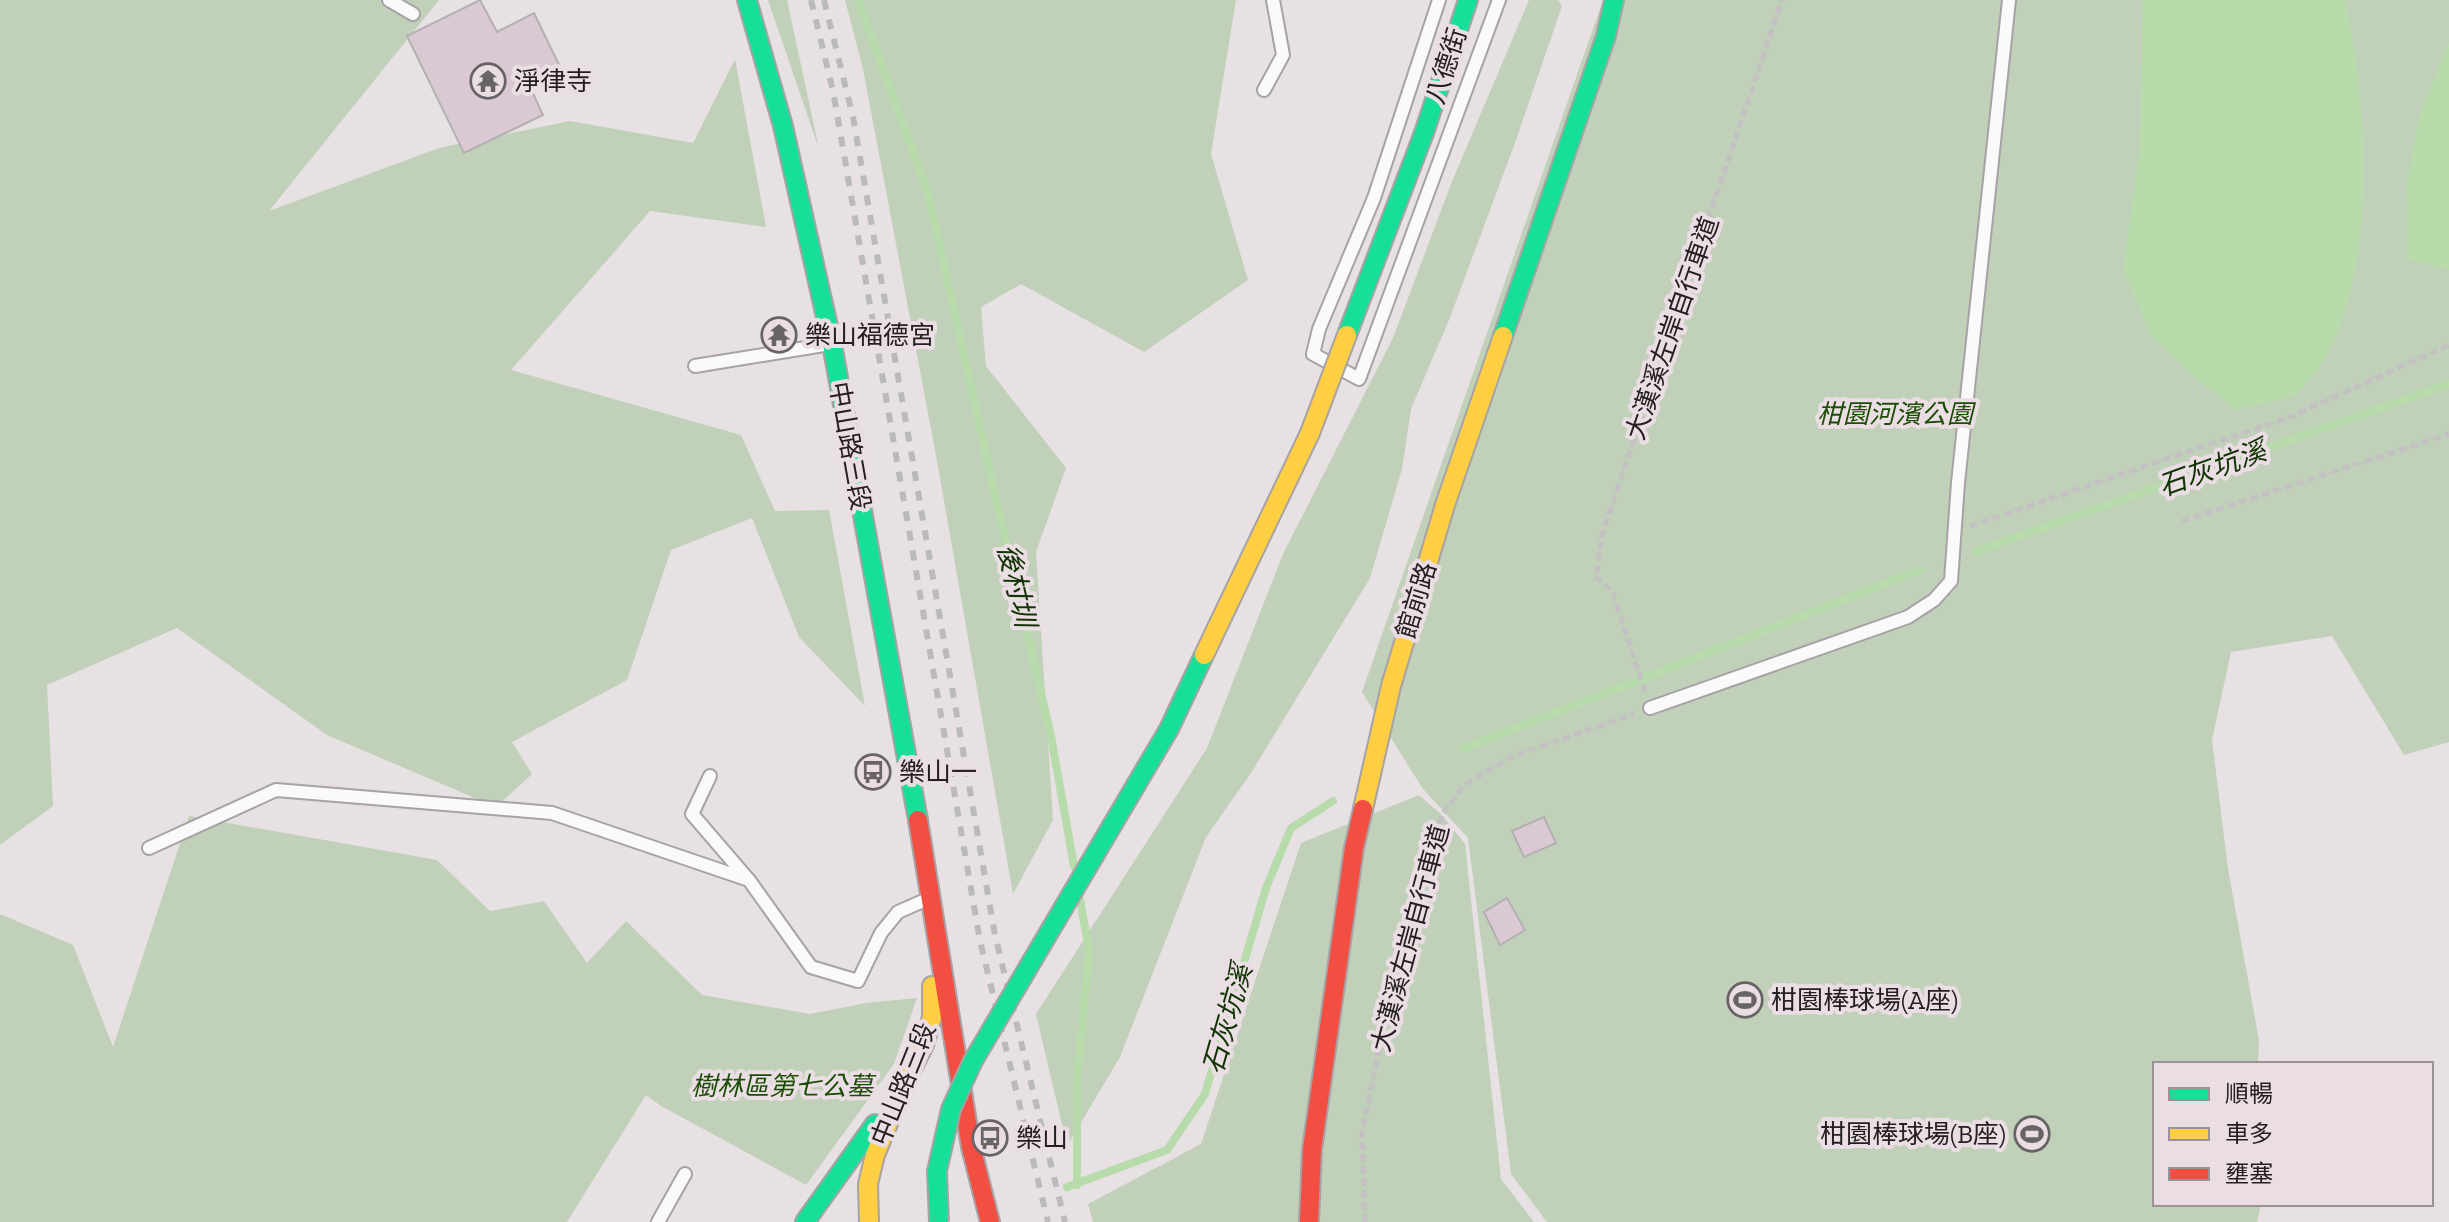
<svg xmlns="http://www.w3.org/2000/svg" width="2449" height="1222" viewBox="0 0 2449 1222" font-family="'Zilla Slab','Noto Sans TC',serif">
<rect width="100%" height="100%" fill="#e7e1e4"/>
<g fill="#c0d0b9">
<polygon points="0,0 439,0 269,211 439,148 570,121 693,143 735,59 766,227 650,211 511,370 741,435 775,511 829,510 865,706 799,637 752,518 671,550 627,680 512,742 532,774 496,807 327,735 177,628 47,685 53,806 0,845"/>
<polygon points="768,0 787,0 819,149"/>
<polygon points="845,0 1236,0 1211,154 1248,280 1144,352 1021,284 981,307 986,366 1066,468 1036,552 1053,820 1013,894 937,461 863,69"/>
<polygon points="1529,0 1558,0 1562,6 1515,143 1449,320 1411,409 1402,469 1370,578 1251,773 1206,837 1120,1057 1067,1146 1036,1014 1207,748 1283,554 1393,338 1451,184"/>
<polygon points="1603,0 2449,0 2449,742 2404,755 2332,636 2231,652 2212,740 2228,869 2259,1040 2258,1064 2155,1064 2155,1204 2261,1204 2257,1222 1547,1222 1511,1174 1468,838 1423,789 1362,692"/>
<polygon points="1419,795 1442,815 1465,844 1501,1179 1534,1222 1093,1222 1088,1204 1201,1144 1301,843"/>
<polygon points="189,816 437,860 490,911 544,901 587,963 626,921 702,995 810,1014 866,1003 917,998 894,1064 806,1185 661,1106 646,1095 567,1222 0,1222 0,914 73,945 113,1047"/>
</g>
<g fill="#b7dbab">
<path d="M2143,0H2345C2369,106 2383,309 2300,391C2291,400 2250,406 2236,410L2198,380L2151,336L2123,270L2140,149Z"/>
<polygon points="2449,42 2449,270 2408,259 2407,182 2419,118"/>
</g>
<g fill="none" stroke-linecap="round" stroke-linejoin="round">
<g stroke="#b7dbab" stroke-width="8">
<polyline points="858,0 928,193 998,509 1051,736 1074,866"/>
<polyline points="1975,552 2449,384"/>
<polyline points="1463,749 1920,570"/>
<polyline points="1077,1185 1077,1081 1089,951 1080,899"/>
<polyline points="1067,1187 1167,1150 1205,1094 1266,888 1291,828 1333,801"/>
</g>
</g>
<g fill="#dac8d2" stroke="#b4b0b2" stroke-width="2">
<polygon points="480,0 497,32 534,13 563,73 531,89 543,115 464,153 407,36"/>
<polygon points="1544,817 1556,843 1524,857 1512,831"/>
<polygon points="1507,898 1525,930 1500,945 1484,912"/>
</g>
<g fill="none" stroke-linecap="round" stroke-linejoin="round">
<defs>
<g id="lane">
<polyline points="389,0 413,14"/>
<polyline points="1439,0 1374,198 1319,329 1313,354 1359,379 1499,0"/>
<polyline points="1264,90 1283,55 1273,0"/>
<polyline points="695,366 830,344"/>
<polyline points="1650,708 1908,617 1934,600 1951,581 1958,483 2009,0"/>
<polyline points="710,776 692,814 747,878"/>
<polyline points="149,848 276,790 552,813 749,880 811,967 858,981 881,933 898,912 930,898"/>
<polyline points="658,1222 685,1174"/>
</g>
<g id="fast">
<polyline points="747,0 783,126 832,344 918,820"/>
<polyline points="1424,133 1468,0"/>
<polyline points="1503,336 1606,36 1614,0"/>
<polyline points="805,1222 875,1124"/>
</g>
<g id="slow">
<polyline points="1363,809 1391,686 1445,505 1503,336"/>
<polyline points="869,1222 868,1184 875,1155 906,1080 924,1045 932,1017 932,986"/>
</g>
<g id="jam">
<polyline points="918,820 971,1147 990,1222"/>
<polyline points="1309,1222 1312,1150 1354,848 1363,809"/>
</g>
</defs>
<use href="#lane" stroke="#a7a2a5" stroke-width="16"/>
<use href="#fast" stroke="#a7a2a5" stroke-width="22"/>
<use href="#slow" stroke="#a7a2a5" stroke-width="22"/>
<use href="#jam" stroke="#a7a2a5" stroke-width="22"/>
<g stroke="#c3c1c2" stroke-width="5" stroke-dasharray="8 4" stroke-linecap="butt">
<polyline points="2182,521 2449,434"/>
<polyline points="1970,526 2290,417 2449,345"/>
<polyline points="1645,692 1612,591 1596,578 1602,535 1782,0"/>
<polyline points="1365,1222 1362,1132 1394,976 1442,815 1464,785 1511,757 1634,714"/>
</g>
<use href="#lane" stroke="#fbfafb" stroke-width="12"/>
<use href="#fast" stroke="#16e098" stroke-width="18"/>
<use href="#slow" stroke="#ffcf43" stroke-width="18"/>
<use href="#jam" stroke="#f24e42" stroke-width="18"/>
<g stroke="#bbbaba" stroke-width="6" stroke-dasharray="10 10" stroke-linecap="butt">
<polyline points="811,0 833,91 980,941 1048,1222"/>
<polyline points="824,0 853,117 995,935 1065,1222"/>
</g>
<defs>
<g id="fast-bridge">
<polyline points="1347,335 1424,133"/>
<polyline points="939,1222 937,1171 951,1109 973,1061 1169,729 1204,655"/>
</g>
<polyline id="slow-bridge" points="1204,655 1310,433 1347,335"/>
</defs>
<use href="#fast-bridge" stroke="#a7a2a5" stroke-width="22" stroke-linecap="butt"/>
<use href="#slow-bridge" stroke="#a7a2a5" stroke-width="22" stroke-linecap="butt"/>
<use href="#fast-bridge" stroke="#16e098" stroke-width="18"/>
<use href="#slow-bridge" stroke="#ffcf43" stroke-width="18"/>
</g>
<defs>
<symbol id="temple-ring" viewBox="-11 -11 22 22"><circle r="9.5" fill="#eadee4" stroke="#686466" stroke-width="1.5"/><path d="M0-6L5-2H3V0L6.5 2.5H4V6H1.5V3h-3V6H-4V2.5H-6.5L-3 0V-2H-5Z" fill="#686466"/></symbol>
<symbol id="bus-ring" viewBox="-11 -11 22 22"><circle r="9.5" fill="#eadee4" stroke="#686466" stroke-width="1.5"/><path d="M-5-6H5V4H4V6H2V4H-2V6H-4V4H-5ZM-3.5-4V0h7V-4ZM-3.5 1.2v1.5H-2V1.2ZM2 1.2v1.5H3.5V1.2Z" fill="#686466"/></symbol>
<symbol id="stadium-ring" viewBox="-11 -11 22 22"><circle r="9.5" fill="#eadee4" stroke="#686466" stroke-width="1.5"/><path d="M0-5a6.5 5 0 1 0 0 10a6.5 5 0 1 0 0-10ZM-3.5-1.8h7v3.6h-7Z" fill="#686466"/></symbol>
</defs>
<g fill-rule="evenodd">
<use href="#temple-ring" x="468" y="61" width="40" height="40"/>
<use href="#temple-ring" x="759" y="315" width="40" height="40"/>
<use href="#bus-ring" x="853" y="752" width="40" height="40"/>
<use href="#stadium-ring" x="1725" y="980" width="40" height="40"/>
<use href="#stadium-ring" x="2012" y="1114" width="40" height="40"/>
<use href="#bus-ring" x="970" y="1118" width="40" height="40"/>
</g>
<g text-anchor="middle" stroke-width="8" stroke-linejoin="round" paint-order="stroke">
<g font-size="26" fill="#242022" stroke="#eadee4">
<text transform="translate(1446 66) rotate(-72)" y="9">八德街</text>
<text transform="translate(1672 328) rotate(-71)" y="9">大漢溪左岸自行車道</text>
<text transform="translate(850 446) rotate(80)" y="9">中山路三段</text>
<text transform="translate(1416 600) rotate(-73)" y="9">館前路</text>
<text transform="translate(1410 938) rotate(-75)" y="9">大漢溪左岸自行車道</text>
<text transform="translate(903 1084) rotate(-68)" y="9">中山路三段</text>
</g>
<g font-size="26" fill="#242022" stroke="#eadee4" text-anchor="start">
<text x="514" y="90">淨律寺</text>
<text x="805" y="344">樂山福德宮</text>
<text x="899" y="781">樂山一</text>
<text x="1771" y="1009">柑園棒球場(A座)</text>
<text x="2006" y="1143" text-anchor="end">柑園棒球場(B座)</text>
<text x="1016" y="1147">樂山</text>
</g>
<g font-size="26" font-style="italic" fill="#1c4d05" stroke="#eadee4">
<text x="1895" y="423">柑園河濱公園</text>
<text x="782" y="1095">樹林區第七公墓</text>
</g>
<g font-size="28" font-style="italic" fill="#123404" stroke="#eadee4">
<text transform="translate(2212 468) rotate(-20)" y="10">石灰坑溪</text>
<text transform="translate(1017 585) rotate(77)" y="10">後村圳</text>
<text transform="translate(1227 1019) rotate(-74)" y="10">石灰坑溪</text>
</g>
</g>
<rect x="2153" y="1062" width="280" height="144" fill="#eadee4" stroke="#9b9296" stroke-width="2"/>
<rect x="2169" y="1088" width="40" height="12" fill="#16e098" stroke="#9b9296" stroke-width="2"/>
<text x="2225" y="1102" font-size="24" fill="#242022">順暢</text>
<rect x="2169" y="1128" width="40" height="12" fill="#ffcf43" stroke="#9b9296" stroke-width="2"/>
<text x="2225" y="1142" font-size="24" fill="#242022">車多</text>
<rect x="2169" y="1168" width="40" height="12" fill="#f24e42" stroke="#9b9296" stroke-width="2"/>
<text x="2225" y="1182" font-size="24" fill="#242022">壅塞</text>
</svg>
